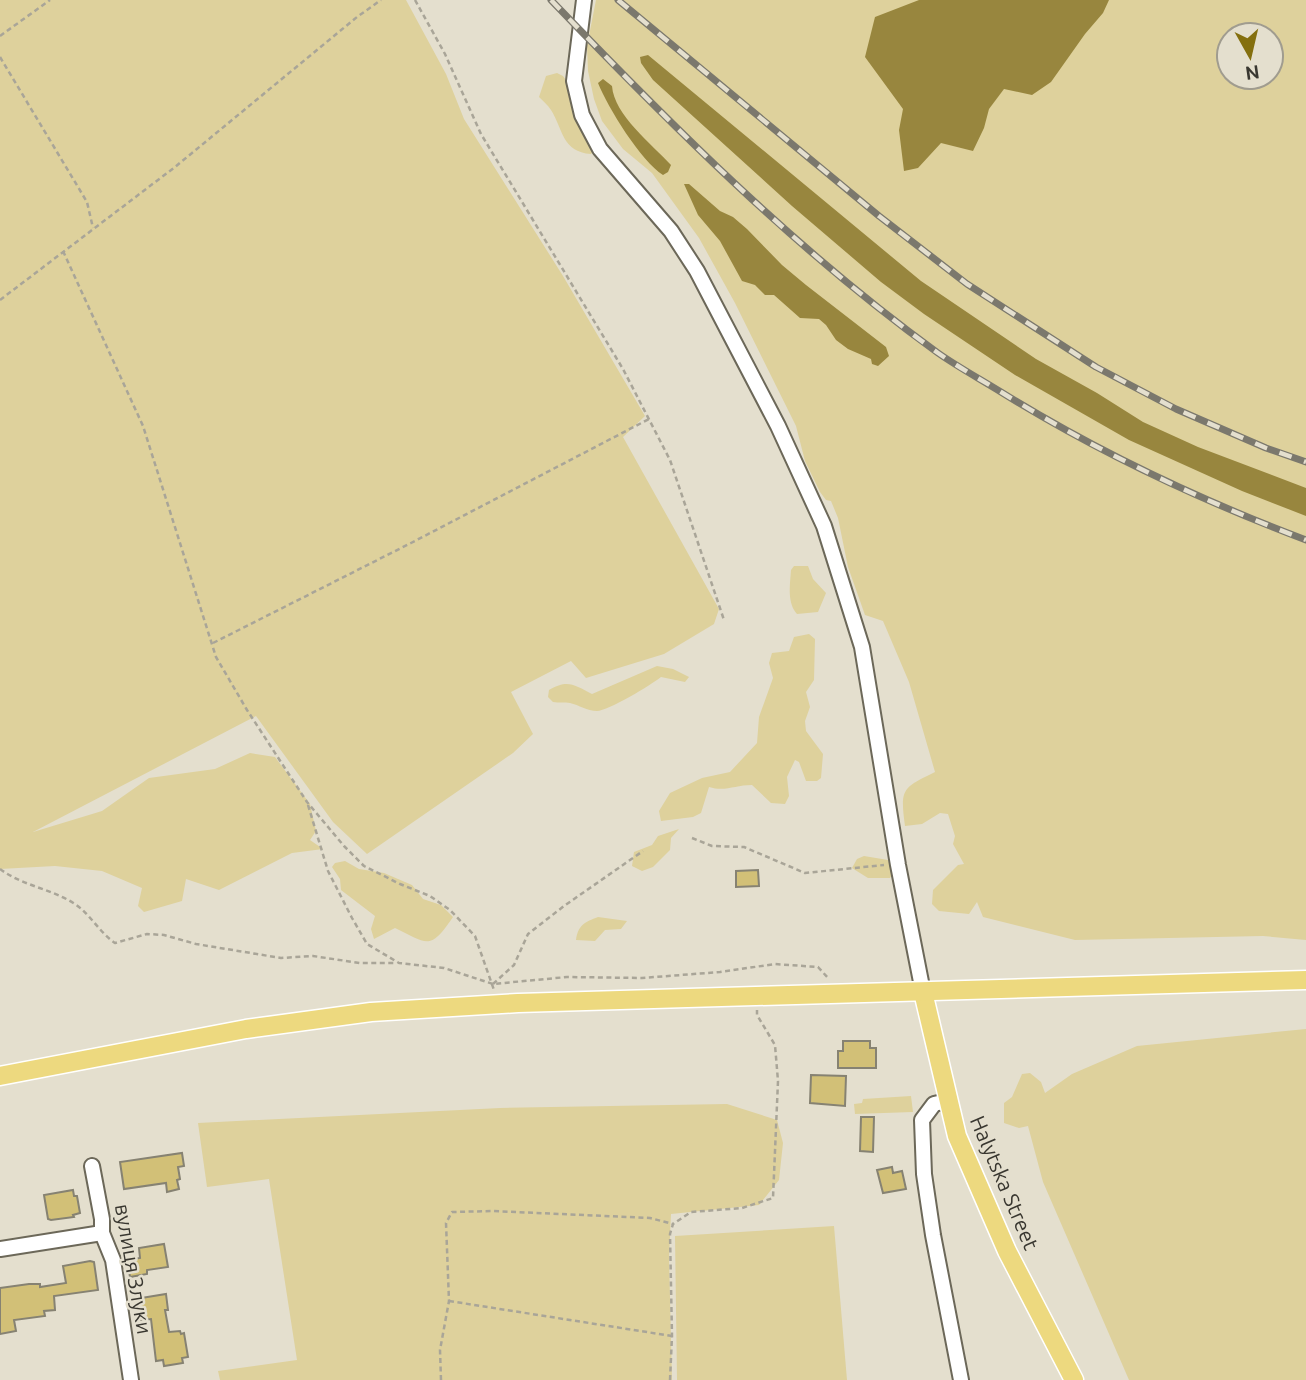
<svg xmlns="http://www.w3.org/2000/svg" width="1306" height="1380" viewBox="0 0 1306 1380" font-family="Ubuntu,sans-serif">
<rect width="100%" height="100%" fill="#e4dfce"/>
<g fill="#ded19c" fill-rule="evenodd">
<polygon points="0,0 406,0 446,74 464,119 563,276 645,416 623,437 719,609 714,624 664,654 586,678 571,661 511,692 533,734 513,753 367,854 333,822 256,716 33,832 102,811 149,778 215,769 250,753 275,757 310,804 316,831 310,840 323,849 292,853 219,890 186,879 182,901 144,912 138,906 142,888 102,871 55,866 0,869"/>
<path d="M596,0H1306V940L1263,936L1075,940L983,917L977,902L969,914L939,911L932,904L933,890L958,865L964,864L953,844L955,836L948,814L940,813L922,824L905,826C900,789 902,788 935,772L909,682L883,621L865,615L848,567L838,518L831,501L826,500L820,492L805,461L796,426L735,303L699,238L652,173L623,149L602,121L594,99L588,71L587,46ZM1229,35H1271V77H1229Z"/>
<path d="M557,73L563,76L568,83L569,97L593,145V152L591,154C562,152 563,129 551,110C548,105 543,101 539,97L546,76Z"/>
<path d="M794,566H808L813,579L826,593L818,612L797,614C787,603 790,585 791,570Z"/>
<path d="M809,634L815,639L814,680L806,692L810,707L805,721L806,731L823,754L821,778L817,781H806L799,762L795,760L787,777L789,796L785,804L771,803L752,785C735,785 725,792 709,787L701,813L693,817L661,821L659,811L670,793L702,778L730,772L757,743L759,717L773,678L769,663L772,653L789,651L794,637Z"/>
<path d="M657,666L673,669L689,677L685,682L661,677C651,685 608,711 597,711C587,711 579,705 570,703C565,702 559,703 553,702L548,697L549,690C568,679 574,685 592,694Z"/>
<polygon points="679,829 671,838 670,850 653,867 642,871 632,866 634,852 652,845 658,836"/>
<polygon points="864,856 888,860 893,873 890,878 868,878 852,868 857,859"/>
<path d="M345,861L359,869L384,873L412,885L423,899L441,905L453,917C430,951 428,944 395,928L374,939L371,929L375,916L341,890L340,879L332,867L335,863Z"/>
<path d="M598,917L627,921L621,929L605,930L595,941L576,940C578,925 585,922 598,917Z"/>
<polygon points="1306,1029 1306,1380 1129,1380 1043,1182 1028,1126 1019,1128 1004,1123 1004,1103 1012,1097 1022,1074 1030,1073 1041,1082 1045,1093 1072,1074 1137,1046"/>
<polygon points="911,1096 913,1112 855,1114 854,1104 862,1103 863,1099"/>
<polygon points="727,1104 777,1120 783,1143 779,1180 759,1205 671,1214 669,1257 672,1380 220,1380 218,1371 297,1360 269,1179 207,1187 198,1123 500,1108"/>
<polygon points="834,1226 847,1380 677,1380 675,1236"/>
</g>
<g fill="#98863e">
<polygon points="919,0 1109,0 1103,13 1085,34 1051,82 1032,95 1004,89 989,109 984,128 973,151 941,143 918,168 904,171 899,130 903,109 865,57 875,17"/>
<polygon points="648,55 921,281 1036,359 1097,393 1143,422 1198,447 1306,488 1306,516 1242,491 1129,440 1015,375 924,314 881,282 792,206 653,80 641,63 640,57"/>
<path d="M603,79L612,86C614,115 652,144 671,165L668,172L663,175C641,161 608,108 598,83Z"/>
<polygon points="684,184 689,184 720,211 733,217 747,229 782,265 806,285 886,347 889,356 878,366 872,364 871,359 848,349 836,340 826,325 819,319 800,318 774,295 765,295 755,285 742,281 720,241 698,215"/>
</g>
<g fill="#d2c077" stroke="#868272" stroke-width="2">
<polygon points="758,870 759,886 736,887 736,871"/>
<polygon points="843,1041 870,1041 870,1048 876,1048 876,1068 838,1068 838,1051 843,1051"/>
<polygon points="811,1075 846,1076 845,1106 810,1103"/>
<polygon points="861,1117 874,1117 873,1152 860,1151"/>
<polygon points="182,1153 184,1166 178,1167 180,1179 177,1180 179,1189 167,1192 166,1183 124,1189 120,1162"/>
<polygon points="892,1167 893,1173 902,1171 906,1189 883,1193 877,1170"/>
<polygon points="73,1190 74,1196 77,1196 80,1213 73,1215 74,1217 51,1220 48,1219 44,1195"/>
<polygon points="164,1244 168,1267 147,1270 147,1274 130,1277 127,1260 140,1258 139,1248"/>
<polygon points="90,1261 94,1262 98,1290 54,1296 55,1310 44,1311 45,1316 14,1320 16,1331 0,1334 0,1288 29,1284 40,1284 40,1287 66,1283 63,1266"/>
<polygon points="166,1294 168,1310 165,1310 169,1332 180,1331 181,1334 184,1333 188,1357 182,1358 183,1363 164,1366 163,1360 156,1361 151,1319 141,1320 140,1314 138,1314 135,1299"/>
</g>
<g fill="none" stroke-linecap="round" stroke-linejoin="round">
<defs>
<g id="minor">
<polyline points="584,0 574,81 582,115 600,149 671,231 697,271 778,426 824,526 862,647 898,865 923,992"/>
<polyline points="947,1101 934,1104 922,1120 924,1174 933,1235 961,1380"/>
<polyline points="92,1166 102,1219 102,1233 113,1260 131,1380"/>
<polyline points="0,1249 102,1233"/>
</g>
<g id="major">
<polyline points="923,992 957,1136 1007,1251 1074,1380"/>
<polyline points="0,1076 246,1029 371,1012 518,1003 1306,980"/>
</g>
</defs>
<use href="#minor" stroke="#6c6859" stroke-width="18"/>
<use href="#major" stroke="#fff" stroke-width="21"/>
<g stroke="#a9a598" stroke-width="2.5" stroke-dasharray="5 3.5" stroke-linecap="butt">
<polyline points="415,0 445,54 481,134 623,369 670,460 724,620"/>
<polyline points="0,36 50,0"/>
<polyline points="0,57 87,202 93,228"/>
<polyline points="63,251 143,426 216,657 247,710 307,802 344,846 364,866 400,884 430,896 450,910 475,936 494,990"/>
<polyline points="0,300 175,167 357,17 381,0"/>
<polyline points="213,643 411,543 649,419"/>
<polyline points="308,805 328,871 352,918 367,944 399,963 444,968 493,984 567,977 642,978 720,972 775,964 818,967 828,978"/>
<polyline points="692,838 712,846 744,847 805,873 884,865"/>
<path d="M0,869C23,886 52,889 75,904C91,915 99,932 115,943L147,934L164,935L196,944L281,958L313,956L360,963H395"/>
<polyline points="493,984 514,965 528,934 564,906 643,851"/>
<polyline points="449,1301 672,1336"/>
<polyline points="441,1380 440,1350 449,1301 446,1223 452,1212 493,1211 650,1218 673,1224"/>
<polyline points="670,1380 672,1336 670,1234 673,1224 691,1212 742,1208 773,1198 778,1081 775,1045 757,1015 757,1010"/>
</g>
<use href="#minor" stroke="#fff" stroke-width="14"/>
<use href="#major" stroke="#edd97f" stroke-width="18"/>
<defs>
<g id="rail">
<path d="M551,0C672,126 796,250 938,353C958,367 980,379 1001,392C1098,452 1200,500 1306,540"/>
<polyline points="618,0 879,216 967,284 1096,367 1176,409 1266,448 1306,462"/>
</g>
</defs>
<use href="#rail" stroke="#7b786d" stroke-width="7"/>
<use href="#rail" stroke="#e4dfce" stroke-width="4.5" stroke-dasharray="13" stroke-linecap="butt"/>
</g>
<g text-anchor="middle" stroke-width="5" stroke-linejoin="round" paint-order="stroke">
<g font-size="21" fill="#393730" stroke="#e4dfce">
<text transform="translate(1004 1183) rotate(67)" y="7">Halytska Street</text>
<text transform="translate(133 1269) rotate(80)" y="7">вулиця Злуки</text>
</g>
</g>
<g transform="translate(1250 56) rotate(172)"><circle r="33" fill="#e4dfce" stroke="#a09c8f" stroke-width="2"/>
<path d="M0-5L12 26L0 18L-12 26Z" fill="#846f0e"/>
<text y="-10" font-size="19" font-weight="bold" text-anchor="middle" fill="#393730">N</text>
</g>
</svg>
